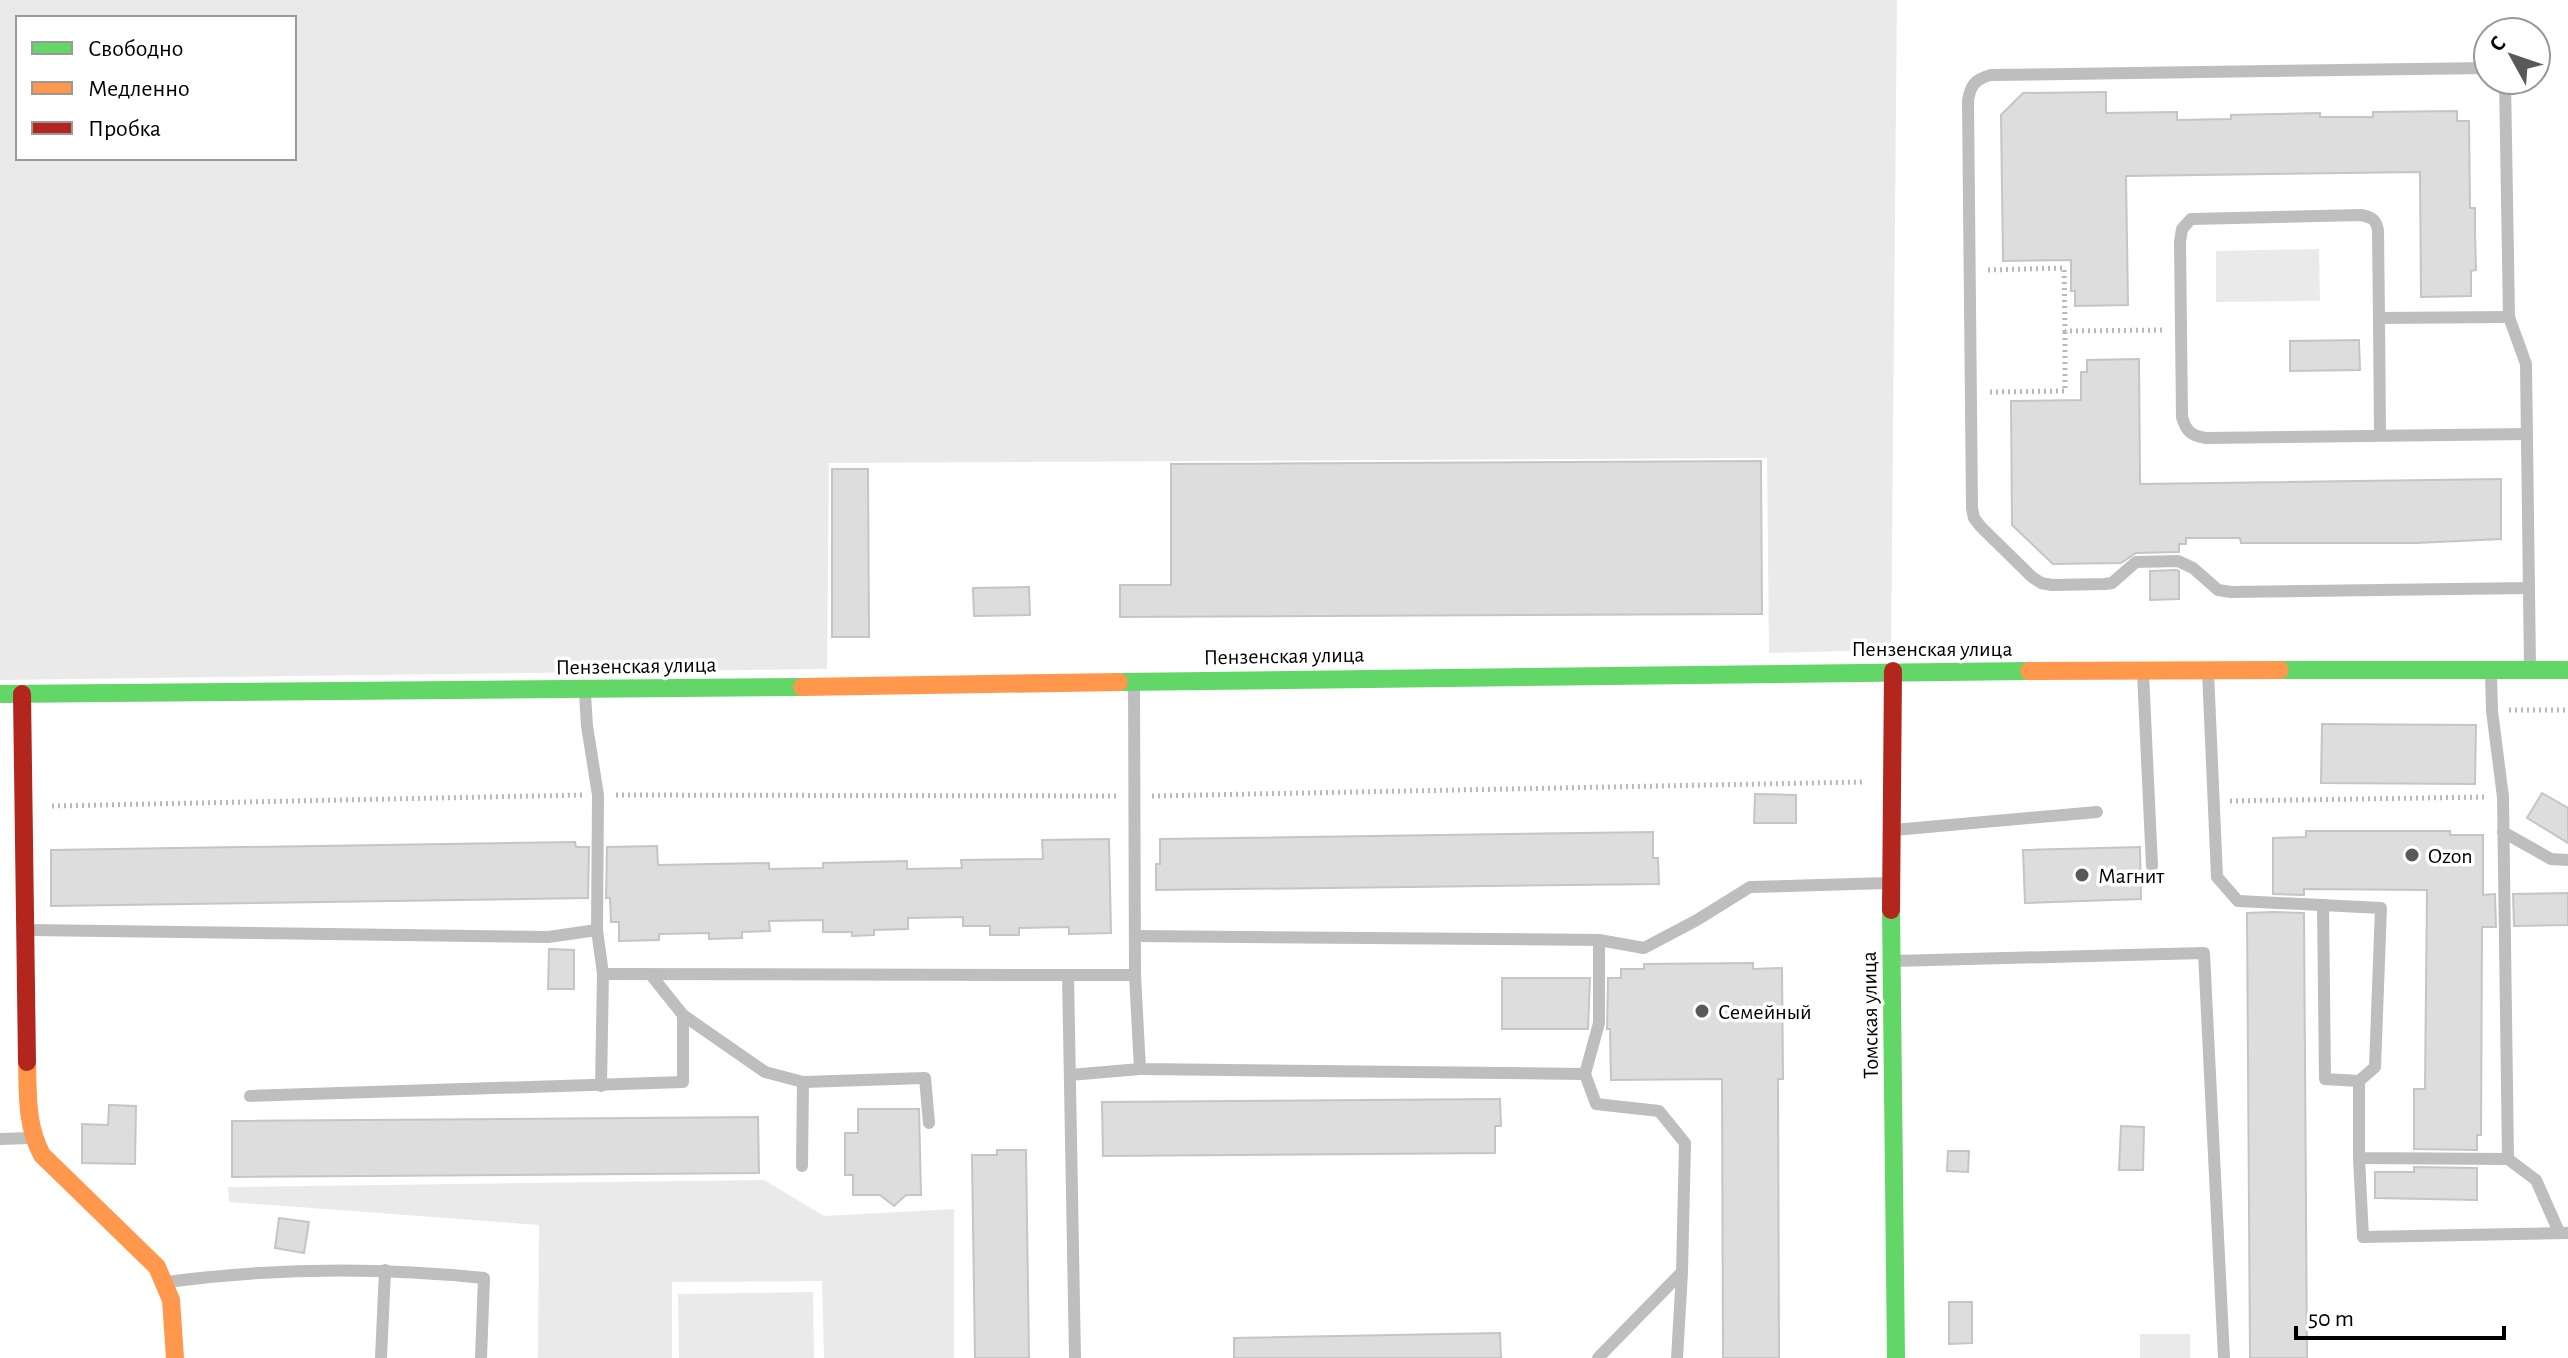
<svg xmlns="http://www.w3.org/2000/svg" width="2568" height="1358" viewBox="0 0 2568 1358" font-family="'Alegreya Sans',sans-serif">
<rect width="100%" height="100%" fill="#fff"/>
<g fill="#eaeaea" fill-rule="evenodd">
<path d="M0,0H1897L1891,650L1769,653L1767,458L829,463L827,669L0,680ZM18,18H294V158H18Z"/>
<polygon points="2319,249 2320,301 2216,302 2216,251"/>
<polygon points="764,1180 824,1216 954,1209 954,1358 824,1358 822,1281 672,1282 672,1358 538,1358 539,1225 229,1202 228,1187"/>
<polygon points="813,1292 814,1358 679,1358 678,1294"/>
<rect x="2140" y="1334" width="50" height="24"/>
</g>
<g fill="#ddd" stroke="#c5c5c5" stroke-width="2">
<polygon points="2106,92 2106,113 2177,112 2177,120 2231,119 2231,115 2320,113 2320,117 2373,117 2373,112 2457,111 2457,121 2469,121 2470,208 2475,208 2475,231 2476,270 2471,271 2471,296 2421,297 2420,172 2126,176 2128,305 2075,306 2075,291 2071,291 2071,260 2003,261 2001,115 2023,93"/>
<polygon points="2359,340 2360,370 2290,371 2290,341"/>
<polygon points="2139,359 2140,484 2501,479 2501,539 2416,543 2241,543 2240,538 2186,538 2186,544 2179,544 2179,552 2136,553 2121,563 2053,564 2012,525 2011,401 2081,400 2081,372 2087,372 2087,360"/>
<polygon points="1761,461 1762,614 1120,617 1120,585 1171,585 1171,464"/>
<polygon points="832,469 868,469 869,637 832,637"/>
<polygon points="2176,570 2179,571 2179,599 2150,600 2150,571"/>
<polygon points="1029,587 1030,615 974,616 973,588"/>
<polygon points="2322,724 2476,725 2475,784 2321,783"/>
<polygon points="2542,793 2568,808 2568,843 2527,818"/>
<polygon points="1755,794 1796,795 1796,823 1754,823"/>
<polygon points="2306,831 2450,831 2450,835 2483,835 2483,895 2495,894 2496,927 2482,927 2481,1135 2477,1135 2477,1150 2414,1149 2414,1089 2425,1089 2427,890 2304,889 2304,895 2273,894 2273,838 2306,837"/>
<polygon points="1653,832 1653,858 1658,858 1659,884 1156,890 1156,864 1160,864 1160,839"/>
<polygon points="1109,839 1111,933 1069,934 1069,927 1019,928 1019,935 990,935 990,926 963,926 963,917 908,918 908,929 874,930 874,935 852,936 852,932 823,932 823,920 769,921 770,931 742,932 742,938 709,939 709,933 659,934 659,940 619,941 619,922 611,922 610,898 606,898 607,847 657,846 658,865 769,863 769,869 823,868 823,863 907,861 907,869 962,868 961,860 1043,859 1042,840"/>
<polygon points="575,842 576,847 589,847 588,898 51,906 51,850"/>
<polygon points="2140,847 2141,899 2025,903 2023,850"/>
<polygon points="2568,893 2568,925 2514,926 2513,894"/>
<polygon points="2274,912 2304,913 2307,1358 2250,1358 2247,913"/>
<polygon points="549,949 574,950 574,989 548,989"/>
<polygon points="1753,963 1753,969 1782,968 1783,1079 1778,1079 1779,1358 1723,1358 1722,1079 1611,1080 1610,1029 1607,1029 1608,978 1621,978 1621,969 1644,969 1644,964"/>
<polygon points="1502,978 1590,978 1588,1029 1502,1029"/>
<polygon points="1500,1099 1501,1126 1495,1126 1495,1153 1103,1156 1102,1102"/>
<polygon points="109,1105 136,1106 135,1164 82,1163 82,1124 108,1125"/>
<polygon points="858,1109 919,1109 921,1195 906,1195 894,1206 880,1195 853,1195 853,1175 845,1175 845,1133 858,1133"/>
<polygon points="758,1117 759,1173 232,1177 232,1121"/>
<polygon points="2121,1126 2144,1127 2143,1170 2119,1170"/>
<polygon points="997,1150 1026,1150 1029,1358 975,1358 972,1155 997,1155"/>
<polygon points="1948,1151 1969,1151 1968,1172 1947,1171"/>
<polygon points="2414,1167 2477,1168 2477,1200 2375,1198 2375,1172 2414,1172"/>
<polygon points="279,1218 309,1222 304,1253 275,1248"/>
<polygon points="1949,1302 1972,1302 1972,1343 1949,1344"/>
<polygon points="1500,1333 1501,1358 1234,1358 1234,1338"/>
</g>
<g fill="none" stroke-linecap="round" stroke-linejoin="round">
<g stroke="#b8b8b8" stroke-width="5" stroke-dasharray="2 4" stroke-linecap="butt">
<polyline points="1988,270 2064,268 2065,331 2164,330"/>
<polyline points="1990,392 2065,391 2065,331"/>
<polyline points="2509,710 2568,710"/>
<polyline points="616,795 1118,796"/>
<polyline points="1152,796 1862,782"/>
<polyline points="2230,801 2484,797"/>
<polyline points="52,806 582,795"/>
</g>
<g stroke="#bebebe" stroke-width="12">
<path d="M2488,68L1991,75C1975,79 1970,86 1968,101L1972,508L1974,518L1981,527L2032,577L2041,583L2052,585L2105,584L2112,583L2136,562L2178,561L2193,568L2218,590L2231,592L2529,588"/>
<polyline points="2505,80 2509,317 2526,364 2530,667"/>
<path d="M2509,317L2379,318L2378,230C2376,219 2371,217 2361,215L2191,219L2182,229L2180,242L2182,417C2186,431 2191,436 2206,438L2527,434"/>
<polyline points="2379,318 2380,435"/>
<polyline points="2208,672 2217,877 2238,901 2381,908 2375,1067 2359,1081 2359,1158 2508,1159 2503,797 2492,711 2491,674"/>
<polyline points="2143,673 2152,866"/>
<polyline points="585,694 587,726 598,795 597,930 603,974 601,1086"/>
<polyline points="1894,830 2097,812"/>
<polyline points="2503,832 2551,859 2568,860"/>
<polyline points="2323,905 2325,1079 2359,1081"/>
<polyline points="29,930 548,937 597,930"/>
<polyline points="1136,936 1599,940"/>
<polyline points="1893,961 2204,953 2224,1358"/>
<polyline points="603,974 1068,975"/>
<polyline points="651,975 683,1015 765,1072 803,1082 925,1078 929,1123"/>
<polyline points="1135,975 1140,1069 1585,1074"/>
<polyline points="1070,1075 1140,1069"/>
<polyline points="250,1096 683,1082 683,1015"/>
<polyline points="0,1139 30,1138"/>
<polyline points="2359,1158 2363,1237 2568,1233"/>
<polyline points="2508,1159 2536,1180 2559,1232"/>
<polyline points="802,1166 803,1082"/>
<path d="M167,1282C271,1268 379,1267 484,1278L481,1358"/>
<polyline points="381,1358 385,1270"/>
<polyline points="1075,1358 1068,975 1135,975 1134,684"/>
<polyline points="1598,1358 1682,1272 1685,1143 1659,1111 1596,1104 1585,1074 1599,1023 1599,940 1644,948 1697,920 1750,887 1888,883"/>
<polyline points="1677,1358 1682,1272"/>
</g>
<g stroke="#63d668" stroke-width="18">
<polyline points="2280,670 2568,670"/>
<polyline points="1119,682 2029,671"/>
<polyline points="0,694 802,687"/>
<polyline points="1891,910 1896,1358"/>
</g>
<g stroke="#ff974d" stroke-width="18">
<polyline points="2029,671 2280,670"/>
<polyline points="802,687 1119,682"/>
<path d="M27,1062C28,1095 26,1125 42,1155L157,1267L171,1300L175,1358"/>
</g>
<g stroke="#b3261e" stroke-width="18">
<polyline points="22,694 27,1062"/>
<polyline points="1891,910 1893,671"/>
</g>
</g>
<g fill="#595959" stroke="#fff" stroke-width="3">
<circle cx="2412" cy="855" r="8"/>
<circle cx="2082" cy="875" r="8"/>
<circle cx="1702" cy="1011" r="8"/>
</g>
<g text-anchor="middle" stroke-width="7" stroke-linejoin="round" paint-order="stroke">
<g font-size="22" fill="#000" stroke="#fff">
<text x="1932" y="656">Пензенская улица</text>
<text transform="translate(1284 655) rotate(-1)" y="8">Пензенская улица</text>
<text transform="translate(636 665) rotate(-1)" y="8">Пензенская улица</text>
<text transform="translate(1869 1015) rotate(-91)" y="8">Томская улица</text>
</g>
<g font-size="22" fill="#000" stroke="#fff" text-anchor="start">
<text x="2428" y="863">Ozon</text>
<text x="2098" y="883">Магнит</text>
<text x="1718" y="1019">Семейный</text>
</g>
</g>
<rect x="16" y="16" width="280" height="144" fill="#ffffff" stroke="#999999" stroke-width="2"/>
<rect x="32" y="42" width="40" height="12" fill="#63d668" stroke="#999999" stroke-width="2"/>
<text x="88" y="56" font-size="24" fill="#000000">Свободно</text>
<rect x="32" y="82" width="40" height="12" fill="#ff974d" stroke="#999999" stroke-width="2"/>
<text x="88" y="96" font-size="24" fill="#000000">Медленно</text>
<rect x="32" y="122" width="40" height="12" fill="#b3261e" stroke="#999999" stroke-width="2"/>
<text x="88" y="136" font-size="24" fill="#000000">Пробка</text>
<g transform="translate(2512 56) rotate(310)"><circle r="38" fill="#ffffff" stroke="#999999" stroke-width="2"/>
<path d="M0-6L14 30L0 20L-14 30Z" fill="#595959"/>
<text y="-12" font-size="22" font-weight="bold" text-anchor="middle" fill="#000000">С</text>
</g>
<path d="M2296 1326v12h208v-12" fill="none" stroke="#000000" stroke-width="4"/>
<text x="2308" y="1326" font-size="24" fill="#000000" stroke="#ffffff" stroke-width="6" paint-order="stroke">50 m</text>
</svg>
